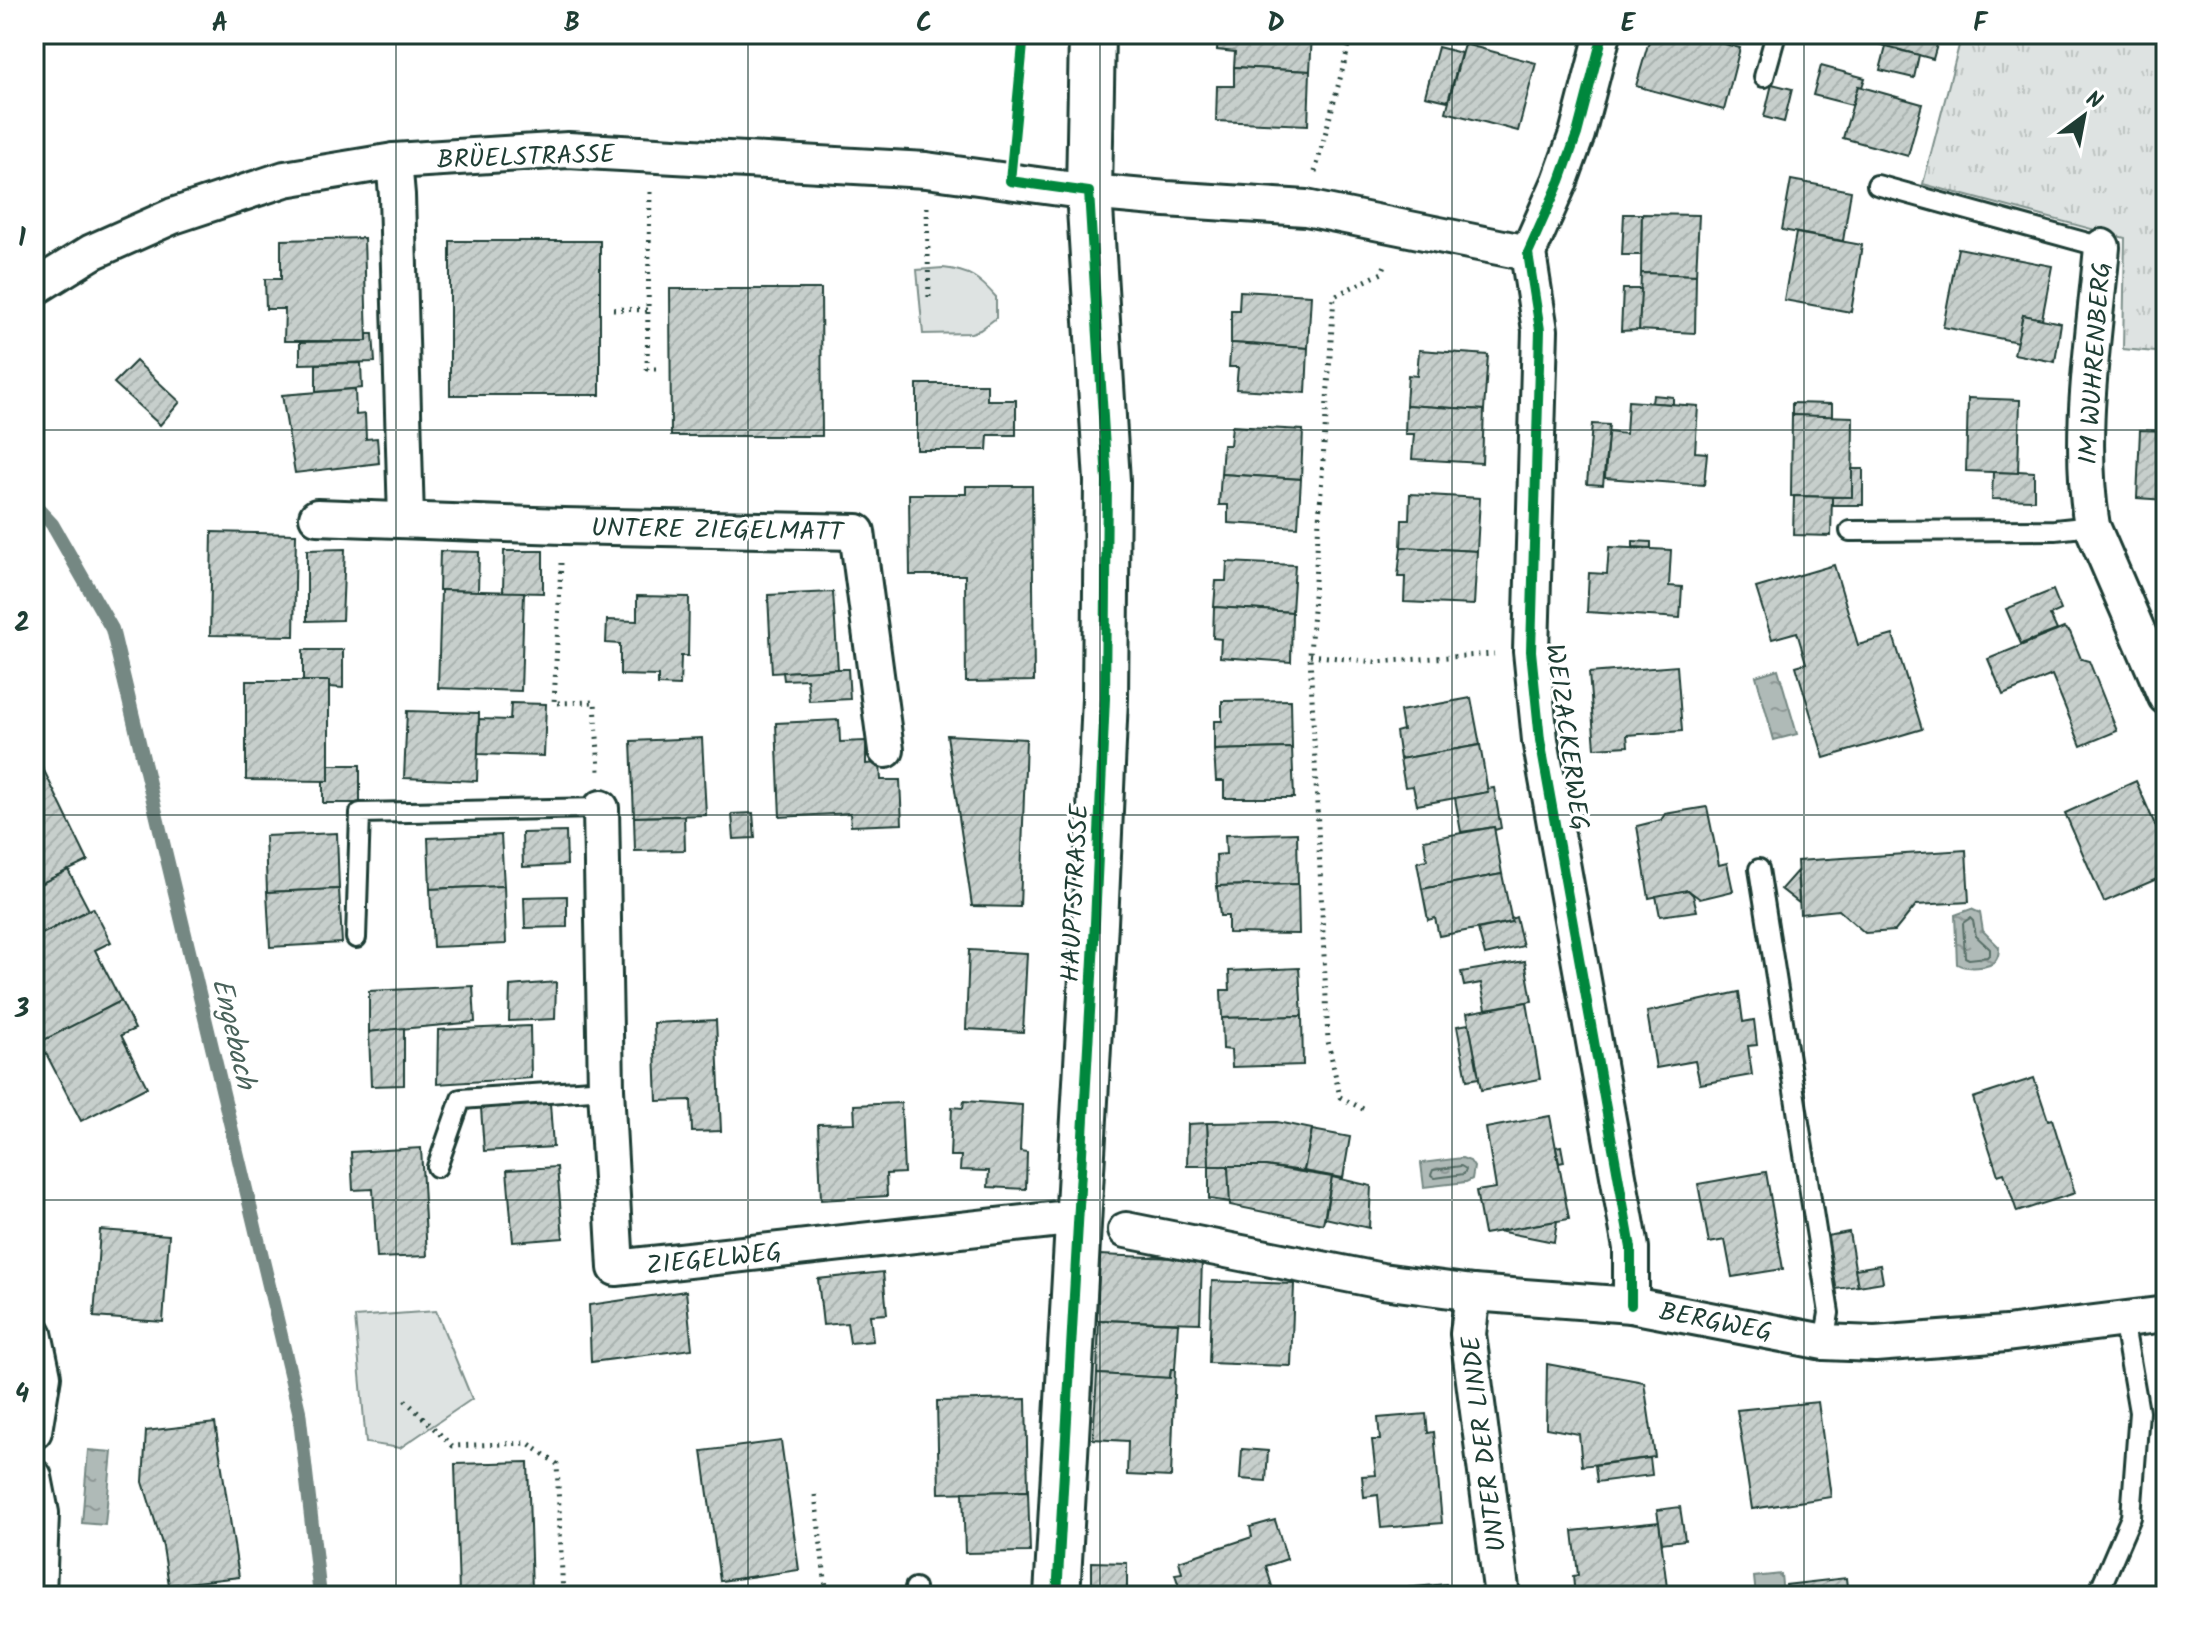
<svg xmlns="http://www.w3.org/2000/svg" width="2200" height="1630" viewBox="0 0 2200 1630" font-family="Kalam,sans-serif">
<defs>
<pattern id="grass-tufts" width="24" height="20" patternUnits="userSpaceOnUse" patternTransform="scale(2)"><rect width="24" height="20" fill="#dee3e2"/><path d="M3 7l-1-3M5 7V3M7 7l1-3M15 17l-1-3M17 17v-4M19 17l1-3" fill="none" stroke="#bec4c2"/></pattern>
<pattern id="water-ripples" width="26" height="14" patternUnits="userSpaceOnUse" patternTransform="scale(2)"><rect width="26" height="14" fill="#afbab7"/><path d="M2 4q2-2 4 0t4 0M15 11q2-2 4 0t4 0" fill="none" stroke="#8e9896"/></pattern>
<pattern id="building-hatch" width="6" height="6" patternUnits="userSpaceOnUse" patternTransform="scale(2)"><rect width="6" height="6" fill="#c7cfcc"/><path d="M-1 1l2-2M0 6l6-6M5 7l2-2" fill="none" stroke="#aab3b0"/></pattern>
</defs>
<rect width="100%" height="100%" fill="#fff"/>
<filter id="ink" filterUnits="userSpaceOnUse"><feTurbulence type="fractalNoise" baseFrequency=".0125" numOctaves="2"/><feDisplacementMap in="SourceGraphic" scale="16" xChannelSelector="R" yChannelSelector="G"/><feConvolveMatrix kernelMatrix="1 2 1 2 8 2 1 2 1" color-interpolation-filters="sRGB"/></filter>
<g filter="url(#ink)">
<polygon fill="url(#grass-tufts)" stroke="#7e908b" stroke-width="2" points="1962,34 2166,34 2166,353 2123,349 2125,238 1923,184"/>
<g fill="#dee3e2" stroke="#7e908b" stroke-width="2">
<path d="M943,268C970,271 979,278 996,297V318L980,330L971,333L923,334L917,270Z"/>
<polygon points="436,1311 472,1399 400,1448 366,1443 355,1317"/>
</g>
<g fill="url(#water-ripples)" stroke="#758883" stroke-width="2">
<polygon points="1778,669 1797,734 1774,740 1756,676"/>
<path d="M1971,909L1980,913L1983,931L1999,947C1999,951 1998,957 1996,960C1991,969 1965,969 1957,964L1955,915Z"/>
<polygon points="1462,1158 1470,1161 1474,1167 1472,1179 1466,1182 1424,1187 1421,1163"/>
<polygon points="88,1450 112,1452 105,1525 82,1523"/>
<polygon points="1781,1574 1783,1596 1756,1596 1754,1577"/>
</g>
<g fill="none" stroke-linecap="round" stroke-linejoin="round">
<g stroke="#596f68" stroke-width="2">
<polygon points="1970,918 1973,921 1976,936 1990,949 1990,954 1987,957 1969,959 1965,957 1963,923"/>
<polygon points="1461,1166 1466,1169 1464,1174 1435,1178 1431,1175 1433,1170"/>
</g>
<polyline stroke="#758883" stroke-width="14" points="34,505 52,524 112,629 299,1411 320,1596"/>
</g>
<g fill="url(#building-hatch)" stroke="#1f3d34" stroke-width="2">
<polygon points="1218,34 1312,34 1310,71 1234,67 1235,52 1217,50"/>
<polygon points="1651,34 1687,34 1740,48 1724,110 1636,86"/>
<polygon points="1866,34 1940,34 1933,59 1864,40"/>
<polygon points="1464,44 1536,63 1518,131 1446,112"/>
<polygon points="1438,47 1461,53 1448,101 1425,96"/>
<polygon points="1886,47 1919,55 1914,78 1880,70"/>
<polygon points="1821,66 1865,78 1862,87 1858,86 1852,105 1813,95"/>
<polygon points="1234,67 1310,71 1308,125 1216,121 1217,86 1234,86"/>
<polygon points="1772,84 1792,89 1784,122 1764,117"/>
<polygon points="1858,86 1922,104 1908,156 1843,138"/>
<polygon points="1791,180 1851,191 1843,241 1782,230"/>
<polygon points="1624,214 1642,214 1641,255 1622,255"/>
<polygon points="1642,214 1699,215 1696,275 1641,273"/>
<polygon points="1796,233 1862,245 1851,312 1784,300"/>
<polygon points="364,238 367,341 284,341 285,309 266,309 265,279 281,279 281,240"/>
<rect x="450" y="241" width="150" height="154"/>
<polygon points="1958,248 2052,266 2042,319 2023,315 2018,342 1943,327"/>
<polygon points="1641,273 1696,275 1695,333 1639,330"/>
<polygon points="670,289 821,289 822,436 671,436"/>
<polygon points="1623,289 1641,289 1639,330 1621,331"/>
<polygon points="1240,291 1311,295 1308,348 1231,343 1231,310 1239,310"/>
<polygon points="2023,315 2061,323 2055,362 2014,354"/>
<polygon points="367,334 373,334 375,362 300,364 300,342 367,341"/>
<polygon points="1231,343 1308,348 1306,393 1236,389 1238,367 1229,367"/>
<polygon points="1419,350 1488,355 1484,410 1406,405 1408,375 1417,376"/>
<polygon points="136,361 180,402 160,425 114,383"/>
<polygon points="361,363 362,388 316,392 316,364"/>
<polygon points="917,384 987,384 987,400 1016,400 1016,435 988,435 987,450 917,450"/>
<polygon points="355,389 356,415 365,414 366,439 377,438 379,463 295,473 282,395"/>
<polygon points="1653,395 1673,397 1673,404 1652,403"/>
<polygon points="1968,398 2020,400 2018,473 1966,471"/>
<polygon points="1628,401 1698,406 1695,452 1707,453 1704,485 1605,478 1608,432 1626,434"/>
<polygon points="1792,403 1832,404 1832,417 1792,415"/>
<polygon points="1406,405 1484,410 1482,463 1412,459 1414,434 1405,434"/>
<polygon points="1792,415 1853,417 1852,497 1791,496"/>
<polygon points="1592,424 1609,425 1603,485 1587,484"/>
<polygon points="1232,426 1303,430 1301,479 1221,474 1223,445 1230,445"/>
<polygon points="2140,430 2166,431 2166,500 2137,498"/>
<polygon points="1852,469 1863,469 1863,505 1832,505 1832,497 1852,497"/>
<polygon points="2018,471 2034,472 2034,500 1992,499 1993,472 2018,473"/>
<polygon points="1221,474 1301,479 1298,527 1228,523 1228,505 1219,505"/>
<polygon points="966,486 1032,486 1034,681 966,682 965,575 910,575 909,494 966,494"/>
<polygon points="1410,494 1480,498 1477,551 1401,547 1402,520 1409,520"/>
<polygon points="1794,496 1832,497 1831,536 1793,535"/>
<polygon points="212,532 296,534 294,636 210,635"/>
<polygon points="1633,541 1651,542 1651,548 1633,547"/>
<polygon points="1401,547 1477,551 1474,605 1404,602 1405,577 1398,577"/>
<polygon points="1609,547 1671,550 1669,586 1682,587 1680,618 1587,612 1589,573 1607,574"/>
<polygon points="345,549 342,620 307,621 307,550"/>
<polygon points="440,551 479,552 478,591 439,590"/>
<polygon points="504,551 543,551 543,593 503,592"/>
<polygon points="1227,562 1295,565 1292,612 1214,607 1216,581 1226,581"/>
<polygon points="1834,565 1858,645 1893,635 1922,729 1824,758 1796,666 1806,663 1797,632 1772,639 1756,588"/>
<polygon points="441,590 524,592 521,691 438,688"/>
<polygon points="2053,590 2061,610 2050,615 2057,630 2021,644 2006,609"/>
<polygon points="833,592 838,669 772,673 768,595"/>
<polygon points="637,596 689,597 688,656 681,656 680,686 658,685 658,676 620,675 620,644 606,643 607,620 637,621"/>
<polygon points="1214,607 1292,612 1291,662 1220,657 1221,639 1213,638"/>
<polygon points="2064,628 2070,632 2081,659 2089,661 2117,731 2081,746 2052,675 2003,695 1988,659"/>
<polygon points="303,650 343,650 343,688 329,687 329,681 303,681"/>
<polygon points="1677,666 1682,731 1627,735 1628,746 1595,748 1589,673"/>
<polygon points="838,669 848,669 850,699 809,701 807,679 784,680 783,672"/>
<polygon points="246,681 329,681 329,781 246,780"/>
<polygon points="1471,698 1480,745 1400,759 1396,732 1403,730 1400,711"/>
<polygon points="1291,700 1292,748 1214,750 1214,721 1222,721 1222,701"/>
<polygon points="511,703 546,704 544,756 478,754 479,719 510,720"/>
<polygon points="407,711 479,713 477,781 404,778"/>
<polygon points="839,720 840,742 866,741 866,764 880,763 881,780 900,780 902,824 851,826 850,813 780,817 776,723"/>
<polygon points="947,735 1026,739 1020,907 972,906"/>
<polygon points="702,738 706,815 634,817 631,741"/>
<polygon points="1480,745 1488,792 1417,805 1413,786 1405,787 1400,759"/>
<polygon points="1292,748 1294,798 1224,798 1224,781 1216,781 1214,750"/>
<polygon points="34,750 88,861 34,887"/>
<polygon points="329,765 360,765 360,803 323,803 323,781 329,781"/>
<polygon points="2136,781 2166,850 2166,875 2104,902 2065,813"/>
<polygon points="1494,788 1501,828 1495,830 1494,827 1461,832 1455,798 1488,792 1487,789"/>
<polygon points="1707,807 1719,865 1727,863 1733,891 1700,899 1688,890 1649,898 1637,826 1661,820 1665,814"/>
<polygon points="753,813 755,838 734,839 732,814"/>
<polygon points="684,816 685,850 635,851 634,817"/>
<polygon points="1494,827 1502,874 1422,889 1417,862 1427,860 1424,840"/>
<polygon points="566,832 567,865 523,867 522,833"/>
<polygon points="337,833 339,889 267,892 265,836"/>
<polygon points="1297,833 1298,884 1217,886 1216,855 1226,854 1225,835"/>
<polygon points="501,835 504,886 430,889 428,838"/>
<polygon points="1966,850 1969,902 1916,905 1895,931 1865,933 1839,910 1800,914 1797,861"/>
<polygon points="68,870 89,910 42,934 34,920 34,887"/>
<polygon points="1797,871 1799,903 1781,889"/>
<polygon points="1502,874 1512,922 1439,936 1435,918 1428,920 1422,889"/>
<polygon points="1298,884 1299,934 1228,933 1228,916 1220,916 1217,886"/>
<polygon points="504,886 506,944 433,947 430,889"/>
<polygon points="339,889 342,943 270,947 267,892"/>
<polygon points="1688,890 1693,895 1697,911 1660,916 1656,896"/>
<polygon points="567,896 567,927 525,928 524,897"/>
<polygon points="93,908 111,942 95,950 121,1001 34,1046 34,938"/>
<polygon points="1516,917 1523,946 1485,955 1478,929 1512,922 1511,919"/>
<polygon points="969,950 1027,953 1023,1032 966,1029"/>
<polygon points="1525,961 1532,1001 1486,1009 1481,983 1464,986 1461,972"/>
<polygon points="1299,968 1302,1016 1222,1018 1221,990 1230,990 1229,971"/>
<polygon points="556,982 555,1019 509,1021 510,986"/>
<polygon points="473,986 475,1022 369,1032 369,991"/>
<polygon points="1739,992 1743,1022 1754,1020 1757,1045 1748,1046 1752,1075 1700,1084 1695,1061 1656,1068 1647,1012"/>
<polygon points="121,1001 135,1029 121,1035 147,1087 81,1121 40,1042"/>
<polygon points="1527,1002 1540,1079 1481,1090 1467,1013"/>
<polygon points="1302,1016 1303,1065 1232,1067 1231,1050 1223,1049 1222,1018"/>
<polygon points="716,1020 721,1131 692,1132 691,1100 657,1101 654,1023"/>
<polygon points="1469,1024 1479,1078 1467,1080 1457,1026"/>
<polygon points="530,1026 531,1078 437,1084 438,1030"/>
<polygon points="404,1028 404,1085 371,1086 369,1032"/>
<polygon points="2034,1078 2048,1120 2052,1119 2075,1193 2017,1212 2004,1173 1998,1175 1973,1098"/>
<polygon points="964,1101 1022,1105 1020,1151 1027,1152 1026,1189 988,1187 989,1171 960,1170 961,1156 950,1156 952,1107 963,1108"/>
<polygon points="550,1103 553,1147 484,1151 481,1108"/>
<polygon points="901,1103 904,1173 886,1174 887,1196 821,1200 818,1124 855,1123 854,1105"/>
<polygon points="1550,1116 1569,1219 1484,1234 1476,1191 1496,1188 1486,1128"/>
<polygon points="1277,1122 1312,1129 1304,1171 1265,1166 1209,1166 1207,1123"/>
<polygon points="1207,1123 1209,1166 1187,1166 1188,1124"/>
<polygon points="1312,1130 1350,1137 1343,1178 1304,1171"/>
<polygon points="1561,1146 1564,1162 1559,1163 1556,1147"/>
<polygon points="421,1148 427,1256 377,1258 373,1189 353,1190 351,1152"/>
<polygon points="1209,1166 1228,1166 1231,1202 1209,1199"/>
<polygon points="1228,1166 1265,1166 1332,1177 1323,1224 1230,1205"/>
<polygon points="557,1167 563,1238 513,1242 507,1170"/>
<polygon points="1766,1172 1783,1269 1732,1277 1725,1240 1709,1243 1698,1184"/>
<polygon points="1332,1177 1371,1186 1369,1228 1325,1218"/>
<polygon points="1557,1221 1554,1242 1498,1231"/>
<polygon points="100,1230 169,1235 163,1322 94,1317"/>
<polygon points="1849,1232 1858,1286 1836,1289 1827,1236"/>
<polygon points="1099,1255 1202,1259 1200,1323 1097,1320"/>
<polygon points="1880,1265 1883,1282 1858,1286 1855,1269"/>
<polygon points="883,1272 887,1314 870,1315 873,1341 850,1343 847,1323 823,1325 818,1279"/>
<polygon points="1212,1281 1294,1284 1291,1366 1209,1363"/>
<polygon points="686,1291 692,1349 591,1362 589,1305"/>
<polygon points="1099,1320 1178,1323 1175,1369 1171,1369 1170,1378 1097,1374"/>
<polygon points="1547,1364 1644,1382 1655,1457 1582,1466 1579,1434 1546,1428"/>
<polygon points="1171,1369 1175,1369 1171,1477 1127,1475 1128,1441 1093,1439 1097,1374 1170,1378"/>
<polygon points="1026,1399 1028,1491 939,1493 937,1401"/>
<polygon points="1818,1402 1831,1497 1752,1509 1737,1410"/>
<polygon points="1426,1414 1428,1433 1434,1432 1442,1523 1381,1528 1378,1495 1364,1497 1362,1476 1376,1475 1372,1440 1380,1440 1378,1418"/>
<polygon points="215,1423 239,1577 169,1585 163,1547 143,1482 146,1431"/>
<polygon points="781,1441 799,1570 720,1581 702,1451"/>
<polygon points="1242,1449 1268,1451 1266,1481 1240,1479"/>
<polygon points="1650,1458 1652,1475 1597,1482 1595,1465"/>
<polygon points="528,1462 532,1590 459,1593 455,1464"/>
<polygon points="1028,1491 1030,1552 965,1553 963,1492"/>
<polygon points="1680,1507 1685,1540 1662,1543 1657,1510"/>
<polygon points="1275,1520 1287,1559 1266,1566 1274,1593 1265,1596 1182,1596 1175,1574 1182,1573 1179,1561 1252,1537 1250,1527"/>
<polygon points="1659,1522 1668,1596 1575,1596 1573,1576 1578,1575 1573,1531"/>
<polygon points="1092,1562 1127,1563 1127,1594 1092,1594"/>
<polygon points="1846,1578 1848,1596 1787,1596 1786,1585"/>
<polygon points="1446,1584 1447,1596 1406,1596 1405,1588"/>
<rect x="1078" y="1594" width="49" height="2"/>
</g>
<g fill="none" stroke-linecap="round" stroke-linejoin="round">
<defs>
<g id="service">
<polyline points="1764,77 1776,34"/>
<polyline points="1877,185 2102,247"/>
<polyline points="1850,531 2055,530 2092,526"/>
<polyline points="1759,869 1829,1313 1824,1342"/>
<polyline points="356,938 360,813 601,808"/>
<polyline points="437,1167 461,1099 606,1089"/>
<polyline points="915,1588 915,1596"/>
<polyline points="2097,1596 2131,1517 2139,1412 2123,1319"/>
</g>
<g id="minor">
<polyline points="1603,34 1577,134 1560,181 1528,253 1540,330 1531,651 1540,740 1631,1248 1631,1305"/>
<polyline points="394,161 397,195 406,520"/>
<path d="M2102,247C2094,339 2077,434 2092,526L2166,697"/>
<polyline points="34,288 92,252 173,216 285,179 394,161 568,150 926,170 1089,192 1166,199 1306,208 1528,253"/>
<polyline points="317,517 563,526 857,532 886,750"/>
<polyline points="601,808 606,1089 616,1268 1078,1217"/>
<polyline points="1126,1230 1382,1281 1473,1293 1631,1305 1824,1342 1875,1344 2006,1334 2166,1314"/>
<polyline points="1473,1293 1468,1334 1502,1596"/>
<polyline points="34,1333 43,1376 34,1431"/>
<polyline points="34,1477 41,1513 38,1596"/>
</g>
<polyline id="secondary" points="1057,1596 1095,923 1105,698 1107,481 1089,192 1092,34"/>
</defs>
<use href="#service" stroke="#1f3d34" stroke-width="24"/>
<use href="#minor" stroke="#1f3d34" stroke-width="40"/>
<use href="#secondary" stroke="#1f3d34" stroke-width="50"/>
<g stroke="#1f3d34" stroke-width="5" stroke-dasharray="2 6" stroke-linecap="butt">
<polyline points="1315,172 1352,34"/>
<polyline points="650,192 647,369 661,369"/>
<polyline points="927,207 929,300"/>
<polyline points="613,309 648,310"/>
<polyline points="561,563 554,703 595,702 599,771"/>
<polyline points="1310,655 1375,662 1494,654"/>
<polyline points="1363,1109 1340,1097 1328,1041 1310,655 1334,296 1382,273 1385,265"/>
<polyline points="405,1400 452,1446 528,1443 557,1464 563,1596"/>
<polyline points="815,1495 827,1596"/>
</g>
<use href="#service" stroke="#fff" stroke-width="18"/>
<use href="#minor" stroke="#fff" stroke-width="34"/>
<use href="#secondary" stroke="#fff" stroke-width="44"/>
<defs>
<g id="cycleway">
<polyline points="1024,34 1010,181 1089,192 1107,481 1105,698 1095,923 1057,1596"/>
<polyline points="1603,34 1577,134 1560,181 1528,253 1540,330 1531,651 1540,740 1631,1248 1631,1305"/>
</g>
</defs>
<use href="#cycleway" stroke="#fff" stroke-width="15"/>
<use href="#cycleway" stroke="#00873e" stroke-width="10"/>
</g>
</g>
<path fill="none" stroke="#1f3d34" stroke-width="2" stroke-opacity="0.55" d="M396,34V1596M748,34V1596M1100,34V1596M1452,34V1596M1804,34V1596M34,430H2166M34,815H2166M34,1200H2166"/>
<g text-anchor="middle" stroke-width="6" stroke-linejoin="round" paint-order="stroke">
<g font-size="26" fill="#1f3d34" stroke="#fff">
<text transform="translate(526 156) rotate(-2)" y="9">BRÜELSTRASSE</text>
<text transform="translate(2094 363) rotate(-86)" y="9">IM WUHRENBERG</text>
<text transform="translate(717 529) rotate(1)" y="9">UNTERE ZIEGELMATT</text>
<text transform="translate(1568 737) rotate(82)" y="9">WEIZACKERWEG</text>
<text transform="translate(1074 893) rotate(-87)" y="9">HAUPTSTRASSE</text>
<text transform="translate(714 1258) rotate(-6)" y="9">ZIEGELWEG</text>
<text transform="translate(1716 1321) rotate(11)" y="9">BERGWEG</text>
<text transform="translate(1483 1444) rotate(-97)" y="9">UNTER DER LINDE</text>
</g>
<g font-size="28" font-style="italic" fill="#4a625b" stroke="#fff">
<text transform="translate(235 1033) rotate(77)" y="10">Engebach</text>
</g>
</g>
<rect width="2200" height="1630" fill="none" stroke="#fff" stroke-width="88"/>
<g transform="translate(2084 116) rotate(32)" stroke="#ffffff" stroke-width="6" paint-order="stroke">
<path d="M0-6L14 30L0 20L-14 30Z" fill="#1f3d34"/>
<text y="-12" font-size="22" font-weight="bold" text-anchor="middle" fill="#1f3d34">N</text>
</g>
<rect x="44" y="44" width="2112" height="1542" fill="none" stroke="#1f3d34" stroke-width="3"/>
<g font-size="26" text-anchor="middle" font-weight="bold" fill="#1f3d34">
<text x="220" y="31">A</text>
<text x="572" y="31">B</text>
<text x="924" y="31">C</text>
<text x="1276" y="31">D</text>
<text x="1628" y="31">E</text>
<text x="1980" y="31">F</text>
<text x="22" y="246">1</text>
<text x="22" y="631">2</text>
<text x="22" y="1017">3</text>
<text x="22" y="1402">4</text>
</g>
</svg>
